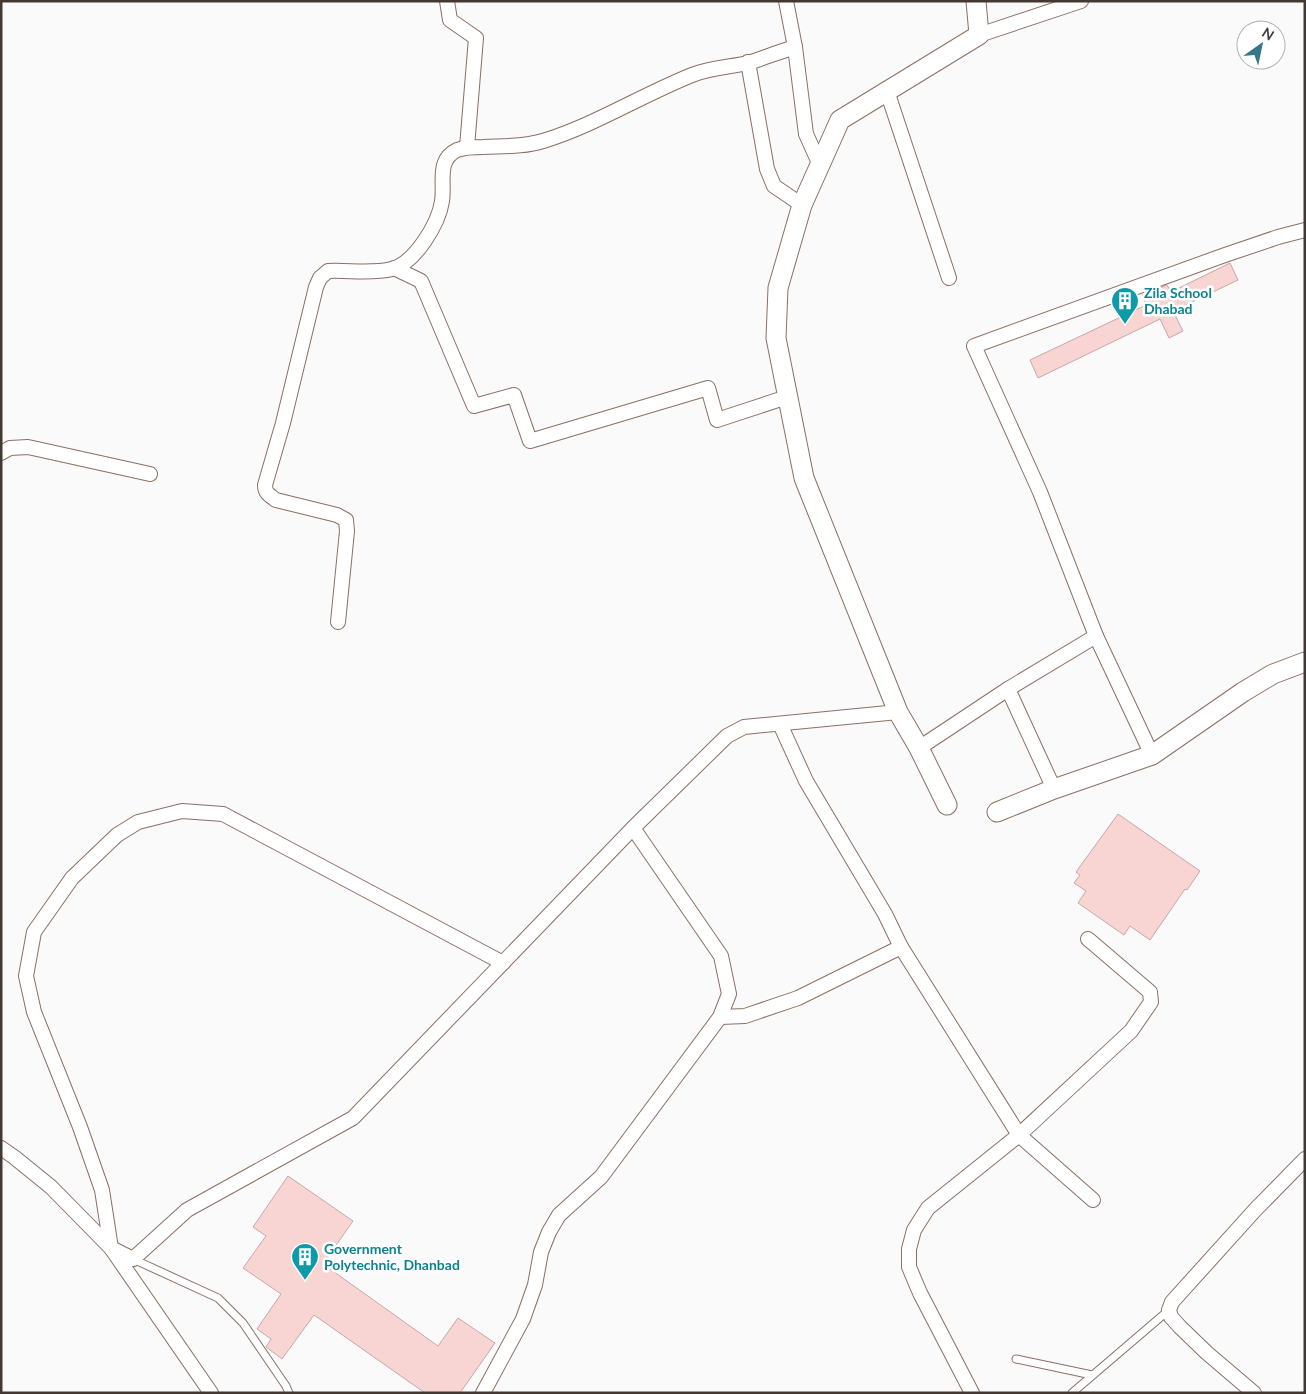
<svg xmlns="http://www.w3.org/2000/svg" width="1306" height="1394" viewBox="0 0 1306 1394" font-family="Lato,sans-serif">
<rect width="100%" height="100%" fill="#fafafa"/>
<g fill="#f8d4d2" stroke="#c9a7a5">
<polygon points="1230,263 1238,280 1173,311 1183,331 1169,338 1160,319 1038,378 1030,360 1146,305 1142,295 1167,285 1171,292"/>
<polygon points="1118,814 1200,871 1187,890 1185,889 1150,940 1130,926 1124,935 1078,903 1086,891 1074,883 1080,875 1076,872"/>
<polygon points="288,1176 353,1221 323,1264 438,1346 458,1318 495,1343 460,1393 425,1393 314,1315 282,1359 266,1347 271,1339 257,1329 281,1294 243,1268 266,1236 253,1227"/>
</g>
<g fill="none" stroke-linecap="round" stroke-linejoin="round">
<defs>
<g id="lane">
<polyline points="133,1259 218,1298 243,1323 286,1386 289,1393"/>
<polyline points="1016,1359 1092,1375"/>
<polyline points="1072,1393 1169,1310"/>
</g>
<g id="street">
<polyline points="447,1 450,20 476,38 467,147"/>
<polyline points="786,1 795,47 806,134 820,165"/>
<polyline points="979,35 1081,1"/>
<polyline points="748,62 767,169 774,186 802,205"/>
<polyline points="887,91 949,278"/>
<polyline points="394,268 421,281 474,406 514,395 530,441 708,388 717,420 787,397"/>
<polyline points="1,453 10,448 28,447 150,474"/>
<path d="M338,622L347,531L346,520L337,515L276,500C269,495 265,493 265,485L283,423L316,287L320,278L328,271C349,270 372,274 392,269C415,263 439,223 442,201C445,183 436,160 457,150C465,147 474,147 483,147C503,146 524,147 543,141C595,125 642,95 692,75C709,68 730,67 748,63C763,58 779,52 795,47"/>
<polyline points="1008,689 1054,789"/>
<polyline points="780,724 806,781 885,914 901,947 1019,1135 1093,1200"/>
<polyline points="919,748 1008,689 1096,636"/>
<polyline points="1152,755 1096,636 1040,492 974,346 1225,255 1278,237 1305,230"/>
<polyline points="720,1017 745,1016 798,998 901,947"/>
<polyline points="1,1148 14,1157 51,1187 111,1248 133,1259 187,1210 353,1118 633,828 727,736 744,727 898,712"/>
<polyline points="211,1393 111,1248 102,1190 80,1127 34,1012 26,976 34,932 72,878 117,835 138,822 182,811 223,814 503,963"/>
<polyline points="483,1393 523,1319 535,1285 541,1252 549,1232 559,1215 601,1177 720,1017 729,994 721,956 633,828"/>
<polyline points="972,1393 920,1293 909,1267 909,1249 914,1230 928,1208 1019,1135 1131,1031 1151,1002 1150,992 1088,939"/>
<polyline points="1254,1393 1207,1353 1180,1327 1171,1317 1169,1310 1172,1302 1255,1210 1305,1159"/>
</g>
<g id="secondary">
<polyline points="947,805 919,748 898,712 804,478 776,338 778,288 802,205 840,120 979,35 976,1"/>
<polyline points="997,812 1054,789 1152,755 1243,692 1273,674 1305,662"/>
</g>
</defs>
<use href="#lane" stroke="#8b6f63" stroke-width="9"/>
<use href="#street" stroke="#8b6f63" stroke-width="16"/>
<use href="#secondary" stroke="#8b6f63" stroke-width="21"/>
<use href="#lane" stroke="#fff" stroke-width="7"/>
<use href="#street" stroke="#fff" stroke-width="14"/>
<use href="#secondary" stroke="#fff" stroke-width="19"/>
</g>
<defs>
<symbol id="building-pin" viewBox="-11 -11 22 30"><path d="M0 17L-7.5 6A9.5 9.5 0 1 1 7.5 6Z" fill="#0f9aa8" stroke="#fff"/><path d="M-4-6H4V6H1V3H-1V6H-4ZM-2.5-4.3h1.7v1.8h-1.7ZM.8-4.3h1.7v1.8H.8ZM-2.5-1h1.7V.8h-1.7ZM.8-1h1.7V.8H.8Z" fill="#fff"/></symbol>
</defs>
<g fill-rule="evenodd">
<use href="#building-pin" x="1109" y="285" width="32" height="43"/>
<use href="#building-pin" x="289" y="1241" width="32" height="43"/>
</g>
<g text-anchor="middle" stroke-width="5" stroke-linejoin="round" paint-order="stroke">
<g font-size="14" font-weight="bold" fill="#0d838f" stroke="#fff" text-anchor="start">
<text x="1144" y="298">Zila School<tspan x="1144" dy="16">Dhabad</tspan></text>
<text x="324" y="1254">Government<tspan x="324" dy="16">Polytechnic, Dhanbad</tspan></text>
</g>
</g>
<rect width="1306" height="1394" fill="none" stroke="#443833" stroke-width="5"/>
<g transform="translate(1261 45) rotate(33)"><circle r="24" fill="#ffffff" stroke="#b4afad"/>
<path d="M0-4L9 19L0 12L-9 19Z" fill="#36778a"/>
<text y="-8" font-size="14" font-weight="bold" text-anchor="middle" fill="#443833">N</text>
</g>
</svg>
